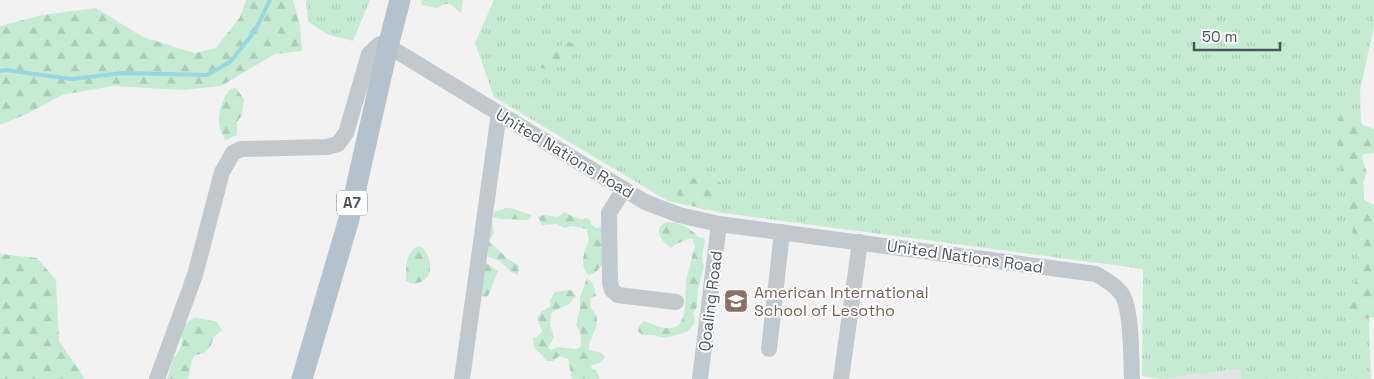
<svg xmlns="http://www.w3.org/2000/svg" width="1374" height="379" viewBox="0 0 1374 379" font-family="'Space Grotesk',sans-serif">
<defs>
<pattern id="grass-tufts" width="24" height="20" patternUnits="userSpaceOnUse" patternTransform="scale(1.25)"><rect width="24" height="20" fill="#c5ecd2"/><path d="M3 7l-1-3M5 7V3M7 7l1-3M15 17l-1-3M17 17v-4M19 17l1-3" fill="none" stroke="#abccb7"/></pattern>
<pattern id="forest-firs" width="22" height="20" patternUnits="userSpaceOnUse" patternTransform="scale(1.25)"><rect width="22" height="20" fill="#c5ecd2"/><path d="M5 1l3.5 6h-7zM16 11l3.5 6h-7z" fill="#abccb7"/></pattern>
</defs>
<rect width="100%" height="100%" fill="#f3f2f2"/>
<polygon fill="#e4e3e3" points="1240,369 1241,379 1160,379"/>
<g fill="url(#grass-tufts)">
<polygon points="306,0 370,0 353,41 329,35 308,22"/>
<polygon points="494,0 1374,0 1374,26 1360,91 1371,379 1241,379 1240,369 1160,379 1142,376 1143,269 723,213 668,201 494,97 475,43"/>
</g>
<g fill="url(#forest-firs)">
<polygon points="246,0 293,0 300,25 302,51 275,54 221,86 182,90 113,86 62,95 27,114 0,125 0,26 42,15 96,8 143,37 194,53 216,48 240,17"/>
<polygon points="421,0 463,0 461,13 450,4 445,4 437,8 422,5"/>
<path d="M566,41L574,44V53C565,61 555,62 545,69L536,66L538,59L544,54L554,53Z"/>
<path d="M236,88L244,99L242,115L237,122V135L226,140C213,124 220,103 230,89Z"/>
<polygon points="1345,101 1363,125 1374,129 1374,153 1361,155 1367,173 1357,196 1374,205 1374,317 1355,320 1345,300 1362,271 1343,183 1335,130"/>
<path d="M687,178L716,180L724,185C720,197 717,205 705,210L685,203L678,197V187Z"/>
<polygon points="505,208 511,208 532,215 529,220 500,219 493,217 495,211 502,210"/>
<path d="M565,212L572,216L580,219L587,218L591,221V224L596,228L601,227L604,230L603,243L601,248L604,261C601,267 595,275 588,275C580,267 583,251 589,241L587,229L572,226L564,228L557,224L542,225L538,217L544,215L557,217Z"/>
<path d="M492,221L494,233L489,241L508,259L519,266L518,275L511,272L500,261L489,257C483,241 485,236 492,221Z"/>
<path d="M667,222C678,221 692,229 698,237L704,238L705,240L702,256L704,267L698,289L697,307L693,313L695,322C688,332 688,332 676,335C665,337 666,340 654,335C650,334 646,336 642,335L638,331L640,324L644,321C653,324 668,332 677,326C687,321 685,291 686,281C686,276 689,271 690,266C692,259 692,254 695,247L692,238L676,244L671,248C662,242 651,228 667,222Z"/>
<path d="M420,246C430,252 435,273 424,280C421,283 416,283 412,284L406,281C406,268 405,250 420,246Z"/>
<polygon points="0,254 37,258 56,280 59,341 85,379 0,379"/>
<polygon points="484,261 498,271 488,296 484,297 480,294"/>
<path d="M587,278L593,284L596,296L591,298C588,313 597,310 597,319C598,331 588,338 589,350L602,353L605,357L600,363L592,365L591,368L596,371L600,377L598,379H572L568,359L559,356L553,361H547L534,347L533,338L538,336L542,331L537,318L541,312L551,306L550,301L554,292L571,290L576,296L569,304L554,311L551,314L550,325L554,337L548,348L551,350L557,347L577,349L581,346V335L576,325L580,309V297Z"/>
<polygon points="194,317 217,322 222,330 214,337 210,347 204,353 196,355 192,360 188,379 167,379 173,360 182,345 181,328"/>
</g>
<g fill="none" stroke-linecap="round" stroke-linejoin="round">
<polyline stroke="#97d7e4" stroke-width="4" points="0,71 5,70 72,79 123,73 207,75 230,62 255,31 270,0"/>
<g stroke="#c1c9ce" stroke-width="16">
<polyline points="624,189 609,213 610,283 612,290 618,295 676,302"/>
<polyline points="769,349 782,232"/>
<path d="M157,379L195,275L222,172L233,153L241,149L327,147L338,144L346,133L369,54L380,44L388,46L645,202L679,215L719,224L1096,274C1106,280 1117,286 1123,296C1132,313 1131,359 1132,379"/>
<polyline points="462,379 499,113"/>
<polyline points="700,379 719,224"/>
<polyline points="841,379 860,242"/>
</g>
<polyline stroke="#b4c2cd" stroke-width="21" points="302,379 349,219 388,46 400,0"/>
</g>
<defs>
<symbol id="school-square" viewBox="-11 -11 22 22"><rect x="-9" y="-9" width="18" height="18" rx="4" fill="#8d6e63" stroke="#fff"/><path d="M0-5L7-2L0 1L-7-2ZM-4 1L0 2.5L4 1V4Q0 6-4 4Z" fill="#fff"/></symbol>
</defs>
<g fill-rule="evenodd">
<use href="#school-square" x="722" y="287" width="28" height="28"/>
</g>
<g text-anchor="middle" stroke-width="4" stroke-linejoin="round" paint-order="stroke">
<rect fill="#fff" stroke="#81888e" stroke-width="1" x="337" y="190.5" width="30" height="25" rx="4"/>
<g font-size="15" font-weight="bold" fill="#4b555d">
<text x="352" y="208">A7</text>
</g>
<g font-size="16" fill="#4b555d" stroke="#fff">
<text transform="translate(565 153) rotate(31)" y="6">United Nations Road</text>
<text transform="translate(965 256) rotate(8)" y="6">United Nations Road</text>
<text transform="translate(710 301) rotate(-83)" y="6">Qoaling Road</text>
</g>
<g font-size="16" fill="#785e54" stroke="#fff" text-anchor="start">
<text x="754" y="298">American International<tspan x="754" dy="18">School of Lesotho</tspan></text>
</g>
</g>
<path d="M1194 42v8h86v-8" fill="none" stroke="#4b555d" stroke-width="2.5"/>
<text x="1202" y="42" font-size="15" fill="#4b555d" stroke="#ffffff" stroke-width="4" paint-order="stroke">50 m</text>
</svg>
